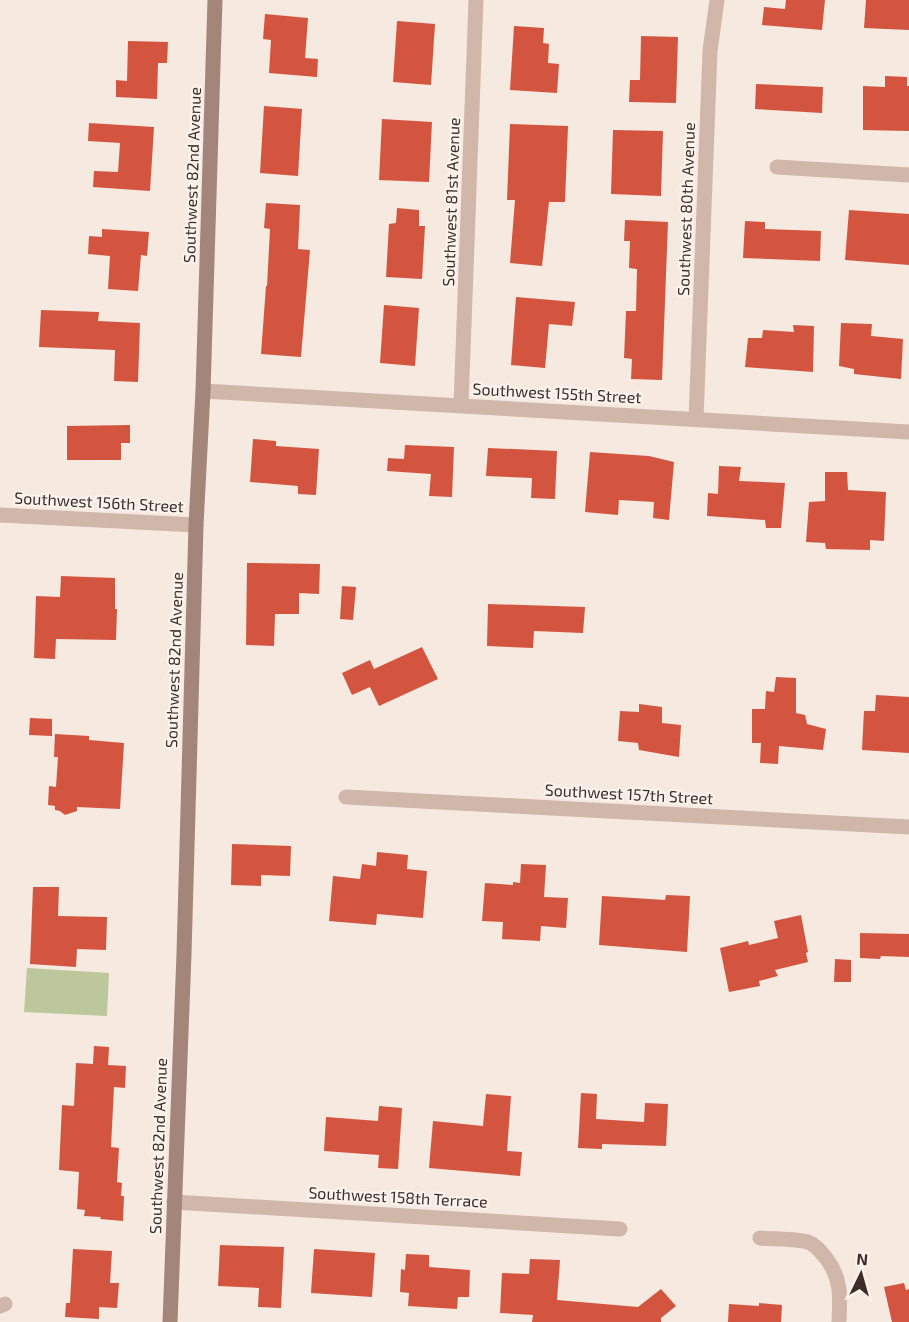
<svg xmlns="http://www.w3.org/2000/svg" width="909" height="1322" viewBox="0 0 909 1322" font-family="'Exo 2',sans-serif">
<rect width="100%" height="100%" fill="#f6e9df"/>
<polygon fill="#bdc79c" points="27,968 109,973 107,1016 24,1012"/>
<g fill="#d3553f">
<polygon points="786,0 825,0 822,30 762,25 764,7 785,9"/>
<polygon points="866,0 909,0 909,30 864,28"/>
<polygon points="265,14 308,18 305,58 318,59 317,77 269,73 271,40 263,39"/>
<polygon points="397,21 435,24 431,85 393,82"/>
<polygon points="514,26 544,28 543,43 549,44 548,63 559,64 557,93 510,90"/>
<polygon points="641,36 678,37 676,103 629,102 630,80 640,80"/>
<polygon points="128,41 168,42 167,63 158,63 157,99 116,97 116,80 127,81"/>
<polygon points="885,76 907,77 907,86 909,86 909,131 863,130 863,86 885,87"/>
<polygon points="756,84 823,87 822,113 755,109"/>
<polygon points="264,106 302,109 298,176 260,173"/>
<polygon points="382,119 432,122 429,182 379,180"/>
<polygon points="89,123 154,127 150,191 93,187 94,171 118,172 120,143 88,141"/>
<polygon points="510,124 568,126 565,202 549,202 542,266 510,263 515,200 507,200"/>
<polygon points="613,130 663,131 661,196 611,194"/>
<polygon points="266,203 300,205 298,249 310,250 301,357 261,354 266,286 267,286 270,229 264,228"/>
<polygon points="397,208 419,210 419,226 425,226 422,279 386,277 389,224 396,223"/>
<polygon points="849,210 909,214 909,265 845,260"/>
<polygon points="625,220 668,222 662,380 631,379 632,359 624,358 626,311 636,311 637,269 629,268 630,241 624,241"/>
<polygon points="745,221 765,222 765,229 821,231 820,261 743,258"/>
<polygon points="102,229 149,232 147,256 141,255 138,291 108,289 110,256 88,254 89,236 102,237"/>
<polygon points="516,297 575,302 572,326 549,324 545,368 511,365"/>
<polygon points="384,305 419,308 415,366 380,363"/>
<polygon points="41,310 99,312 98,321 140,323 138,382 114,381 115,350 39,347"/>
<polygon points="841,323 872,324 871,336 903,339 901,379 854,374 854,369 839,366"/>
<polygon points="793,325 814,326 813,372 745,367 748,338 762,338 763,330 794,332"/>
<polygon points="130,425 130,443 121,443 121,460 67,460 67,426"/>
<polygon points="253,439 276,441 276,446 319,449 316,495 298,494 298,486 250,482"/>
<polygon points="405,445 454,447 452,497 429,496 431,474 387,471 388,458 404,459"/>
<polygon points="488,448 557,451 555,499 531,498 532,478 486,476"/>
<polygon points="590,452 649,456 674,462 669,520 653,518 654,502 619,500 618,515 585,512"/>
<polygon points="719,466 741,467 739,481 785,483 781,528 766,528 765,520 707,516 708,493 718,494"/>
<polygon points="825,472 847,472 848,490 886,492 884,541 870,540 870,550 826,549 825,543 806,542 809,502 825,501"/>
<polygon points="247,563 320,564 319,594 299,593 299,614 275,614 274,646 246,645"/>
<polygon points="61,576 115,578 115,609 117,609 116,640 56,639 55,659 34,658 36,596 60,597"/>
<polygon points="342,586 356,587 353,620 340,619"/>
<polygon points="488,604 585,607 583,633 534,631 533,648 487,646"/>
<polygon points="422,647 438,679 379,706 370,687 352,695 342,673 370,660 374,669"/>
<polygon points="776,677 796,678 796,713 805,715 807,724 826,729 823,750 779,746 778,764 760,763 761,743 752,743 752,709 765,709 766,691 774,692"/>
<polygon points="876,695 909,697 909,753 862,750 864,711 875,711"/>
<polygon points="639,704 662,707 662,723 681,725 679,757 639,750 638,743 618,741 620,711 639,712"/>
<polygon points="30,718 52,719 52,736 29,735"/>
<polygon points="55,734 89,736 89,740 124,743 120,809 77,807 77,811 65,815 60,811 55,810 55,806 48,805 49,786 56,787 58,757 54,757"/>
<polygon points="232,844 291,846 290,876 261,875 261,886 231,885"/>
<polygon points="377,852 408,855 407,869 427,871 423,918 377,914 376,925 329,921 333,876 360,879 362,864 376,866"/>
<polygon points="521,864 546,865 544,897 568,898 566,928 541,926 540,941 502,939 503,922 482,921 485,883 513,885 513,882 520,883"/>
<polygon points="33,887 59,887 58,916 107,917 106,950 77,949 76,967 30,964"/>
<polygon points="666,895 690,896 687,952 599,945 602,896 665,900"/>
<polygon points="801,915 808,952 806,953 808,962 775,970 778,976 759,981 760,986 729,992 720,948 748,941 749,945 778,938 774,921"/>
<polygon points="860,933 909,934 909,957 881,956 880,959 860,958"/>
<polygon points="835,959 851,960 851,982 834,982"/>
<polygon points="94,1046 109,1047 108,1065 126,1066 125,1088 114,1087 111,1147 119,1148 117,1182 122,1183 121,1196 124,1196 123,1221 100,1219 101,1217 84,1216 85,1210 77,1209 79,1172 59,1170 62,1105 74,1106 76,1063 93,1064"/>
<polygon points="581,1093 597,1094 596,1119 644,1122 645,1103 668,1104 666,1146 602,1144 602,1149 578,1148"/>
<polygon points="486,1094 511,1096 507,1151 522,1152 520,1176 429,1168 433,1121 483,1126"/>
<polygon points="379,1106 402,1108 398,1169 378,1168 379,1155 324,1151 326,1117 378,1121"/>
<polygon points="220,1245 284,1247 281,1308 258,1307 259,1288 218,1286"/>
<polygon points="73,1249 112,1251 110,1283 119,1283 117,1308 99,1307 99,1319 65,1317 66,1303 70,1303"/>
<polygon points="314,1249 375,1253 372,1297 311,1293"/>
<polygon points="406,1254 429,1255 429,1267 470,1270 469,1297 458,1297 457,1309 408,1306 409,1293 400,1292 401,1269 405,1270"/>
<polygon points="530,1259 560,1260 557,1300 638,1307 661,1289 676,1306 661,1318 661,1322 532,1322 533,1315 500,1313 502,1273 529,1274"/>
<polygon points="904,1283 906,1290 909,1289 909,1322 892,1322 884,1287"/>
<polygon points="759,1303 782,1305 781,1322 728,1322 729,1304 759,1306"/>
</g>
<g fill="none" stroke-linecap="round" stroke-linejoin="round">
<g stroke="#d0b7a9" stroke-width="15">
<polyline points="777,167 909,175"/>
<polyline points="203,391 909,432"/>
<polyline points="461,405 476,0"/>
<polyline points="696,419 710,51 717,0"/>
<polyline points="0,515 196,525"/>
<polyline points="346,797 909,827"/>
<polyline points="174,1202 620,1229"/>
<path d="M760,1238C772,1239 799,1239 808,1242C816,1245 821,1252 826,1258C842,1279 840,1297 839,1322"/>
<polyline points="0,1306 5,1304"/>
</g>
<polyline stroke="#a48579" stroke-width="15" points="170,1322 184,954 196,525 203,391 215,0"/>
</g>
<g text-anchor="middle" stroke-width="4.5" stroke-linejoin="round" paint-order="stroke">
<g font-size="16" fill="#3c2d29" stroke="#fcf3ec">
<text transform="translate(192 175) rotate(-88)" y="6">Southwest 82nd Avenue</text>
<text transform="translate(451 202) rotate(-88)" y="6">Southwest 81st Avenue</text>
<text transform="translate(686 209) rotate(-88)" y="6">Southwest 80th Avenue</text>
<text transform="translate(557 393) rotate(3)" y="6">Southwest 155th Street</text>
<text transform="translate(99 502) rotate(3)" y="6">Southwest 156th Street</text>
<text transform="translate(174 660) rotate(-88)" y="6">Southwest 82nd Avenue</text>
<text transform="translate(629 794) rotate(3)" y="6">Southwest 157th Street</text>
<text transform="translate(158 1146) rotate(-88)" y="6">Southwest 82nd Avenue</text>
<text transform="translate(398 1197) rotate(3)" y="6">Southwest 158th Terrace</text>
</g>
</g>
<g transform="translate(861 1274) rotate(5)" stroke="#fcf3ec" stroke-width="4.5" paint-order="stroke">
<path d="M0-4.5L10 22L0 15L-10 22Z" fill="#3c2d29"/>
<text y="-9" font-size="16" font-weight="bold" text-anchor="middle" fill="#3c2d29">N</text>
</g>
</svg>
